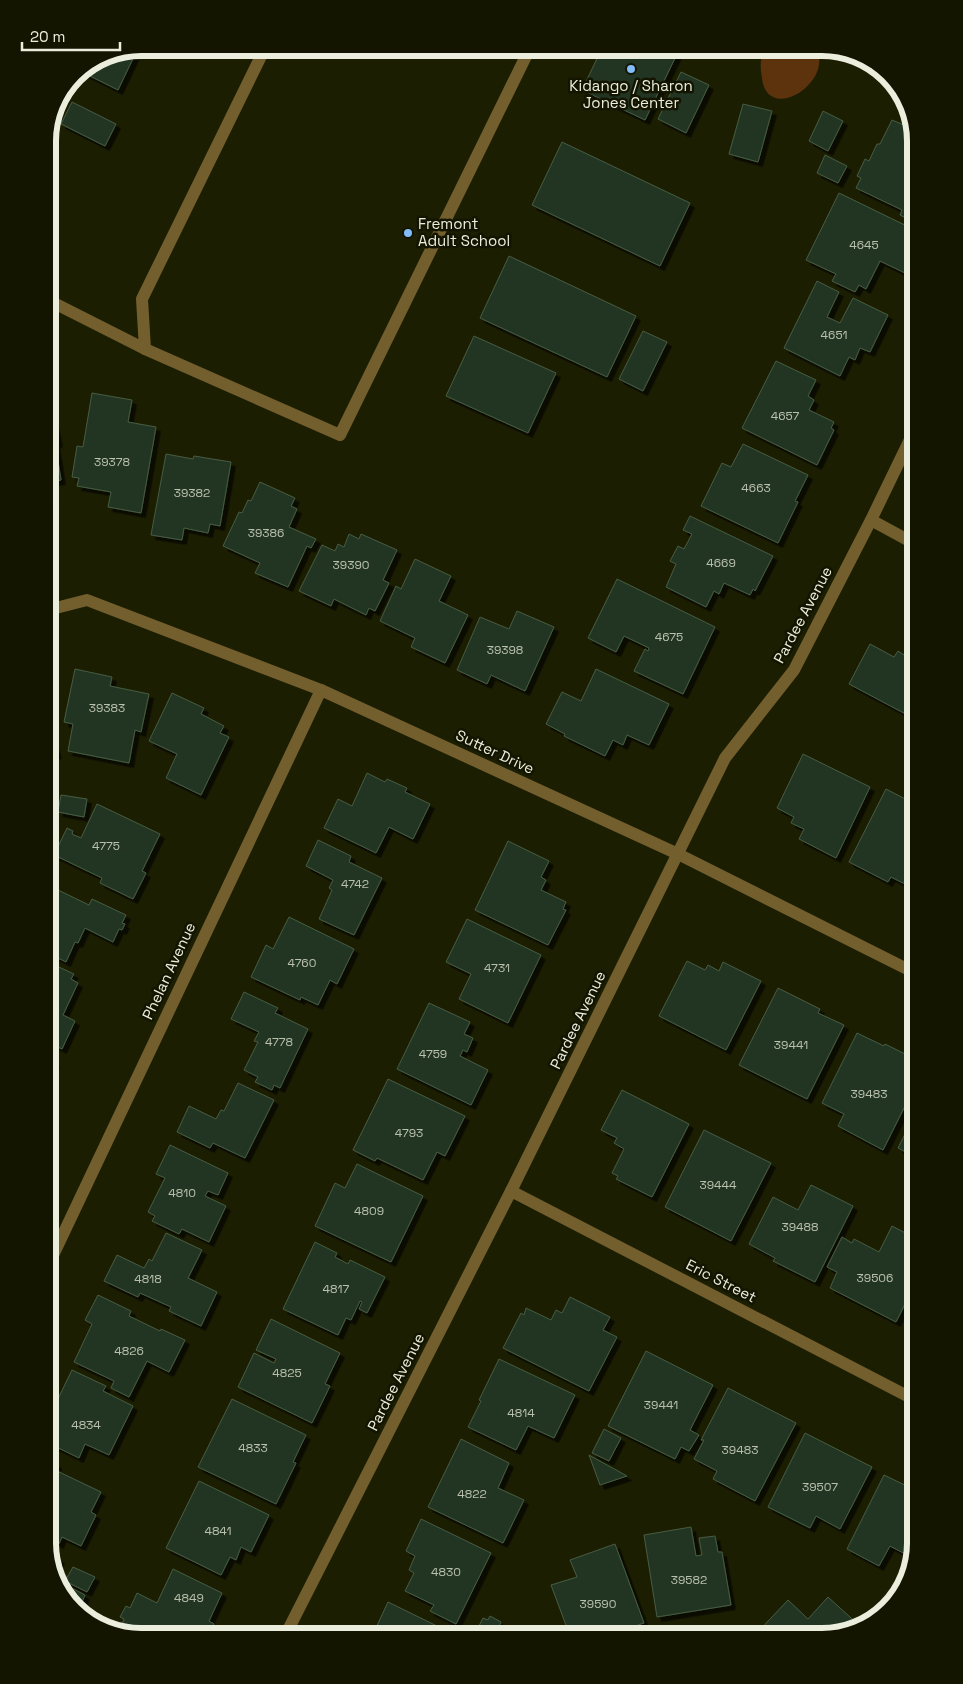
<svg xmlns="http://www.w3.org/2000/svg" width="963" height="1684" font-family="'Space Grotesk',sans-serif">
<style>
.green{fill:#5c330c}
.building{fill:#233620;stroke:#475c44;filter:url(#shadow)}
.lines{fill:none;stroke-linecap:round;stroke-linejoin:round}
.lane{stroke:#735e2e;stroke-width:12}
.street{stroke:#735e2e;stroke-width:12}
.poi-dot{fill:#82bcfa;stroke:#131500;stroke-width:2}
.labels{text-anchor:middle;stroke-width:5;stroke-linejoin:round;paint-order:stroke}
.number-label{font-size:12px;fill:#b9c0ad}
.poi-label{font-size:15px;fill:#ebeedc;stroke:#131500}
.street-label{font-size:15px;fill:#ebeedc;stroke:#131500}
.rim{fill:none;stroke:#ebeedc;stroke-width:6}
</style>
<defs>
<filter id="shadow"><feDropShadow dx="4.5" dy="4.5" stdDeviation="0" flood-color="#0009"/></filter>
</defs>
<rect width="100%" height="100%" fill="#1c1e02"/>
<!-- green -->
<path class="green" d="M764,48H816C835,82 767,125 762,78C760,67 760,59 764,48Z"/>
<!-- building -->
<g class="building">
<polygon points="138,48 118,90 80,71 106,55"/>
<polygon points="602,48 680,48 645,120 582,90"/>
<polygon points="681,72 709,85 686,133 658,119"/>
<polygon points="72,102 116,124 105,146 61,124"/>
<polygon points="743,104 772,111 758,162 729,154"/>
<polygon points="823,111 843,121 828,151 809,141"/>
<polygon points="892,120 913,129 916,141 915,223 900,215 902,210 856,188 861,178 857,176 865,159 869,161 877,144 880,144"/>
<polygon points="562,142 690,203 660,266 532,205"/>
<polygon points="825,155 847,166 838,183 817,173"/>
<polygon points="839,193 915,230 915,261 909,275 880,261 866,289 859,285 855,292 832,281 836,274 806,260"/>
<polygon points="509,256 636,316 607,377 480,318"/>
<polygon points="817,281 839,292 827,317 840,323 853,298 888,315 870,352 860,348 855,360 849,357 840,376 784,348"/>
<polygon points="643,331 667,342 643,391 619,379"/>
<polygon points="474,336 556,373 528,433 446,396"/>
<polygon points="776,361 816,380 808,396 814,400 809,410 834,422 831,428 834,430 817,465 742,428"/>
<polygon points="92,393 132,400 128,422 156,427 141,513 108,507 111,492 77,486 79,478 72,477 77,446 83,447"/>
<polygon points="54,423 58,443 55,443 61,480 48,482 48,424"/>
<polygon points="743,444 808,475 795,501 798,502 778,543 701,506 722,463 731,467"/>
<polygon points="166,454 193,459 194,456 231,462 220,526 210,524 208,533 184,528 182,540 151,535"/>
<polygon points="260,482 295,498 291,506 297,509 289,527 316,539 311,548 307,546 288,587 255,573 260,563 223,546 239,512 242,513 248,500 251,501"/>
<polygon points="690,516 773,556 755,591 753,589 750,595 724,583 719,594 714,591 706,607 666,587 676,564 670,561 678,546 684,549 692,534 683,530"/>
<polygon points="349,534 359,539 361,534 397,550 383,580 389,583 375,611 369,608 366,615 334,599 331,606 299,591 322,545 335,551 338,544 344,547"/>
<polygon points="415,559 451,576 439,601 468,615 445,663 411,647 415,638 380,621 396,586 401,589"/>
<polygon points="617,579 715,627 683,694 634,671 645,649 648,651 649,648 624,636 616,652 588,638"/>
<polygon points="517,611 554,627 525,691 491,675 487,684 457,670 480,617 509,629"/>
<polygon points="915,633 915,719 849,684 870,644 894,657 898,651 904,655"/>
<polygon points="75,669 112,677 110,686 149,694 141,732 135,730 129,763 68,751 73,724 64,722"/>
<polygon points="596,669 669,704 649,745 627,735 623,745 613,740 605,756 564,736 565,734 546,724 562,692 581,701"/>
<polygon points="172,693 204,708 201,714 224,726 220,733 229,737 201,795 166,778 177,754 149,741"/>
<polygon points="48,696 52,709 48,710"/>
<polygon points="48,719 54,737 51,737 57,754 48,757"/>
<polygon points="803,754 870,787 836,858 799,839 804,829 791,823 794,817 777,808"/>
<polygon points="367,773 385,782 387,779 407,788 405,792 430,804 413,839 389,827 376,853 324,828 338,799 352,806"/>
<polygon points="886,789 915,804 915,813 909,825 915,829 915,889 891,877 888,882 849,862"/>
<polygon points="61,795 87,799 84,817 58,812"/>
<polygon points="97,804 160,834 142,871 146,873 133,899 100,883 102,878 54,855 67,828 73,831 72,834 81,838"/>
<polygon points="318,840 351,856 349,862 382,878 354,935 319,919 332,890 329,888 333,880 306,866"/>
<polygon points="508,841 549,861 541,877 546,880 541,890 566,902 563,909 566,910 548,945 475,910"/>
<polygon points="56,889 89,905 92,899 126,915 122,923 125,924 122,930 119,929 113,942 85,928 78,943 75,942 66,962 48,953 48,892 53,895"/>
<polygon points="289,917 354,949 337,984 330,980 318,1005 301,997 300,1000 251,977 266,945 273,949"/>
<polygon points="467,919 541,955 508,1023 459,999 471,974 446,962"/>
<polygon points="687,961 705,970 708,965 719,971 723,962 761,981 726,1050 659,1016"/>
<polygon points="48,962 74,974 71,979 78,983 63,1015 75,1021 62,1049 48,1042"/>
<polygon points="778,988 820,1009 818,1013 844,1025 807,1099 739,1065"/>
<polygon points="244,992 278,1008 275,1013 308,1029 280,1088 274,1085 272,1090 255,1082 258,1077 244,1070 258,1042 254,1041 259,1032 231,1019"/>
<polygon points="429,1003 470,1022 464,1034 473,1038 467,1052 463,1050 460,1056 488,1070 471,1105 397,1069"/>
<polygon points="857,1033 884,1046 885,1044 915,1059 915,1086 883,1150 838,1126 844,1114 822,1103"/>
<polygon points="48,1059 55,1062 48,1078"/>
<polygon points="388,1079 465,1116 445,1156 437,1152 423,1180 377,1158 375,1161 353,1150"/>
<polygon points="238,1083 274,1100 245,1158 213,1143 210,1148 177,1132 189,1106 216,1119 221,1110 224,1111"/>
<polygon points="622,1090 689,1124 652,1197 616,1179 618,1176 612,1173 624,1149 614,1143 617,1138 601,1130"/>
<polygon points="915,1114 915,1157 898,1148"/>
<polygon points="704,1130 771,1163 731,1241 665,1207"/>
<polygon points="170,1145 228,1173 218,1195 208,1191 205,1196 226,1206 209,1242 182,1229 179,1234 152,1221 155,1216 148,1212 165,1178 156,1174"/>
<polygon points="357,1164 423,1196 391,1262 315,1226 335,1183 345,1188"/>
<polygon points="811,1185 853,1206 815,1282 773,1261 775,1258 749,1244 773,1197 798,1210"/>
<polygon points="892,1226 915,1238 915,1284 896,1322 830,1288 837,1272 827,1267 842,1237 852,1243 854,1239 879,1252"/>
<polygon points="166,1233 202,1250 188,1278 217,1292 201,1326 169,1311 171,1307 140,1293 138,1297 104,1281 117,1255 144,1268 149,1259 152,1261"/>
<polygon points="315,1242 337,1253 335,1257 348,1264 350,1260 385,1277 367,1313 359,1309 362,1302 360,1301 351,1320 346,1318 338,1335 283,1309"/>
<polygon points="98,1295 131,1311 129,1316 160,1331 161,1329 185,1340 169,1372 147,1361 129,1397 111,1388 114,1381 74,1362 92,1324 85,1320"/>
<polygon points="570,1297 610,1317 603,1330 617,1337 589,1391 503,1348 521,1313 524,1315 526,1308 551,1320 556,1310 562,1313"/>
<polygon points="915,1313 915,1334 907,1329"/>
<polygon points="271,1319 340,1353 325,1384 330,1386 312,1423 238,1387 254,1353 274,1363 276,1359 256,1350"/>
<polygon points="646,1351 713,1385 690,1430 699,1435 689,1451 681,1447 675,1459 608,1426"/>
<polygon points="499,1359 575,1395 554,1438 528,1426 516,1450 468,1427 481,1401 479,1400"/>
<polygon points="72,1370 106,1386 103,1391 133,1406 109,1455 85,1444 79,1458 48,1443 48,1404 54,1407"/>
<polygon points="728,1388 796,1423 755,1501 713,1479 717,1471 694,1459 704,1440 701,1440"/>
<polygon points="232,1399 306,1435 293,1462 296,1463 276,1504 198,1467"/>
<polygon points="604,1429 621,1438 609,1461 592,1453"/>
<polygon points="805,1433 872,1467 840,1529 816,1516 810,1528 768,1507"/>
<polygon points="461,1439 509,1463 498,1488 524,1500 503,1543 428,1507"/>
<polygon points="589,1455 627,1476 600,1485"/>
<polygon points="48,1460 57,1464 55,1470 101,1492 91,1512 96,1515 81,1546 62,1537 59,1544 48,1538"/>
<polygon points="884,1475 915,1490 915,1543 911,1557 890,1546 879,1566 847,1549"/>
<polygon points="199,1481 269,1515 251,1552 241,1547 236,1560 230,1557 221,1575 166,1548"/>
<polygon points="421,1519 491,1553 456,1624 430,1611 434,1605 405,1591 414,1573 409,1570 415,1556 406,1551"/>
<polygon points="691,1527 696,1556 702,1555 699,1538 715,1536 718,1552 722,1552 731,1605 657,1617 644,1535"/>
<polygon points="615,1544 644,1623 606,1636 570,1636 551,1585 577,1577 570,1560"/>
<polygon points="50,1555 60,1559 54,1571"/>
<polygon points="73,1567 95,1577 87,1592 65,1581"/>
<polygon points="173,1569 222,1593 209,1621 214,1624 210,1630 213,1631 210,1636 140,1636 121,1627 124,1619 120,1617 126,1606 130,1608 137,1593 157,1603"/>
<polygon points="64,1584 85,1595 79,1609 62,1589"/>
<polygon points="828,1597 861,1627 822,1636 754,1636 788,1600 808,1619"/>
<polygon points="388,1602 437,1626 432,1636 365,1636 368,1630 374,1632"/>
<polygon points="490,1616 501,1622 494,1636 480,1636 484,1628 479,1626 483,1618 488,1620"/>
</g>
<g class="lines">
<!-- lane -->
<g class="lane">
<polyline points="265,48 142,299 145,349 340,435 530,48"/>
<polyline points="48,300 145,349"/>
</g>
<!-- street -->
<g class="street">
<polyline points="871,520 915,544"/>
<polyline points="48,610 87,600 321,690 678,854 915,973"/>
<polyline points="511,1191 915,1400"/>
<polyline points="48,1266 321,690"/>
<polyline points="285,1636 511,1191 725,758 794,670 871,520 915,429"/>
</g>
</g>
<!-- markers -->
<g class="poi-dot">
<circle cx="631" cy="69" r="5"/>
<circle cx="408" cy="233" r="5"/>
</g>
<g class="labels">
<!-- number labels -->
<g class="number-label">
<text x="864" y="249">4645</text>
<text x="834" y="339">4651</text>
<text x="785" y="420">4657</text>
<text x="112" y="466">39378</text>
<text x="756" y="492">4663</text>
<text x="192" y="497">39382</text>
<text x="266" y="537">39386</text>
<text x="721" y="567">4669</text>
<text x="351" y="569">39390</text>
<text x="669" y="641">4675</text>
<text x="505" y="654">39398</text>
<text x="107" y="712">39383</text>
<text x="106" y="850">4775</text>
<text x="355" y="888">4742</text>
<text x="302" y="967">4760</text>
<text x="497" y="972">4731</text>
<text x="279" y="1046">4778</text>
<text x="791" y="1049">39441</text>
<text x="433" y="1058">4759</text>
<text x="869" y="1098">39483</text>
<text x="409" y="1137">4793</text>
<text x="718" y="1189">39444</text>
<text x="182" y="1197">4810</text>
<text x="369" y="1215">4809</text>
<text x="800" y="1231">39488</text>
<text x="875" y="1282">39506</text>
<text x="148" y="1283">4818</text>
<text x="336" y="1293">4817</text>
<text x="129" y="1355">4826</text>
<text x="287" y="1377">4825</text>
<text x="661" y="1409">39441</text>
<text x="521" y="1417">4814</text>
<text x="86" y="1429">4834</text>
<text x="253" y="1452">4833</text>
<text x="740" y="1454">39483</text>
<text x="820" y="1491">39507</text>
<text x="472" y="1498">4822</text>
<text x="218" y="1535">4841</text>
<text x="446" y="1576">4830</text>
<text x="689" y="1584">39582</text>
<text x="189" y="1602">4849</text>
<text x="598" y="1608">39590</text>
</g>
<!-- poi labels -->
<g class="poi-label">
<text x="631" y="91">Kidango / Sharon<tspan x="631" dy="17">Jones Center</tspan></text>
<text x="418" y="229" text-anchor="start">Fremont<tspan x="418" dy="17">Adult School</tspan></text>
</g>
<!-- street labels -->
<g class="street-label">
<text transform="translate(803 615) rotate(-62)" y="5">Pardee Avenue</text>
<text transform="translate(495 752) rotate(25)" y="5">Sutter Drive</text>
<text transform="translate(169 971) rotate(-65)" y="5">Phelan Avenue</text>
<text transform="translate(578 1020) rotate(-64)" y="5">Pardee Avenue</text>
<text transform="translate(721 1281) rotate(27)" y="5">Eric Street</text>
<text transform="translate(396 1382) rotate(-63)" y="5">Pardee Avenue</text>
</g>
</g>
<!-- crop -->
<path d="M0 0H963V1684H0ZM141 56H822A85 85 0 0 1 907 141V1543A85 85 0 0 1 822 1628H141A85 85 0 0 1 56 1543V141A85 85 0 0 1 141 56Z" fill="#131500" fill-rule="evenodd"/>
<path class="rim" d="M141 56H822A85 85 0 0 1 907 141V1543A85 85 0 0 1 822 1628H141A85 85 0 0 1 56 1543V141A85 85 0 0 1 141 56Z"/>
<!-- scale -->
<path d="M22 42v8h98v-8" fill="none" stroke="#ebeedc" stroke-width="2.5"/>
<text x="30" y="42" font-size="15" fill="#ebeedc" stroke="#131500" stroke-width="4" paint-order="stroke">20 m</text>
</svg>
